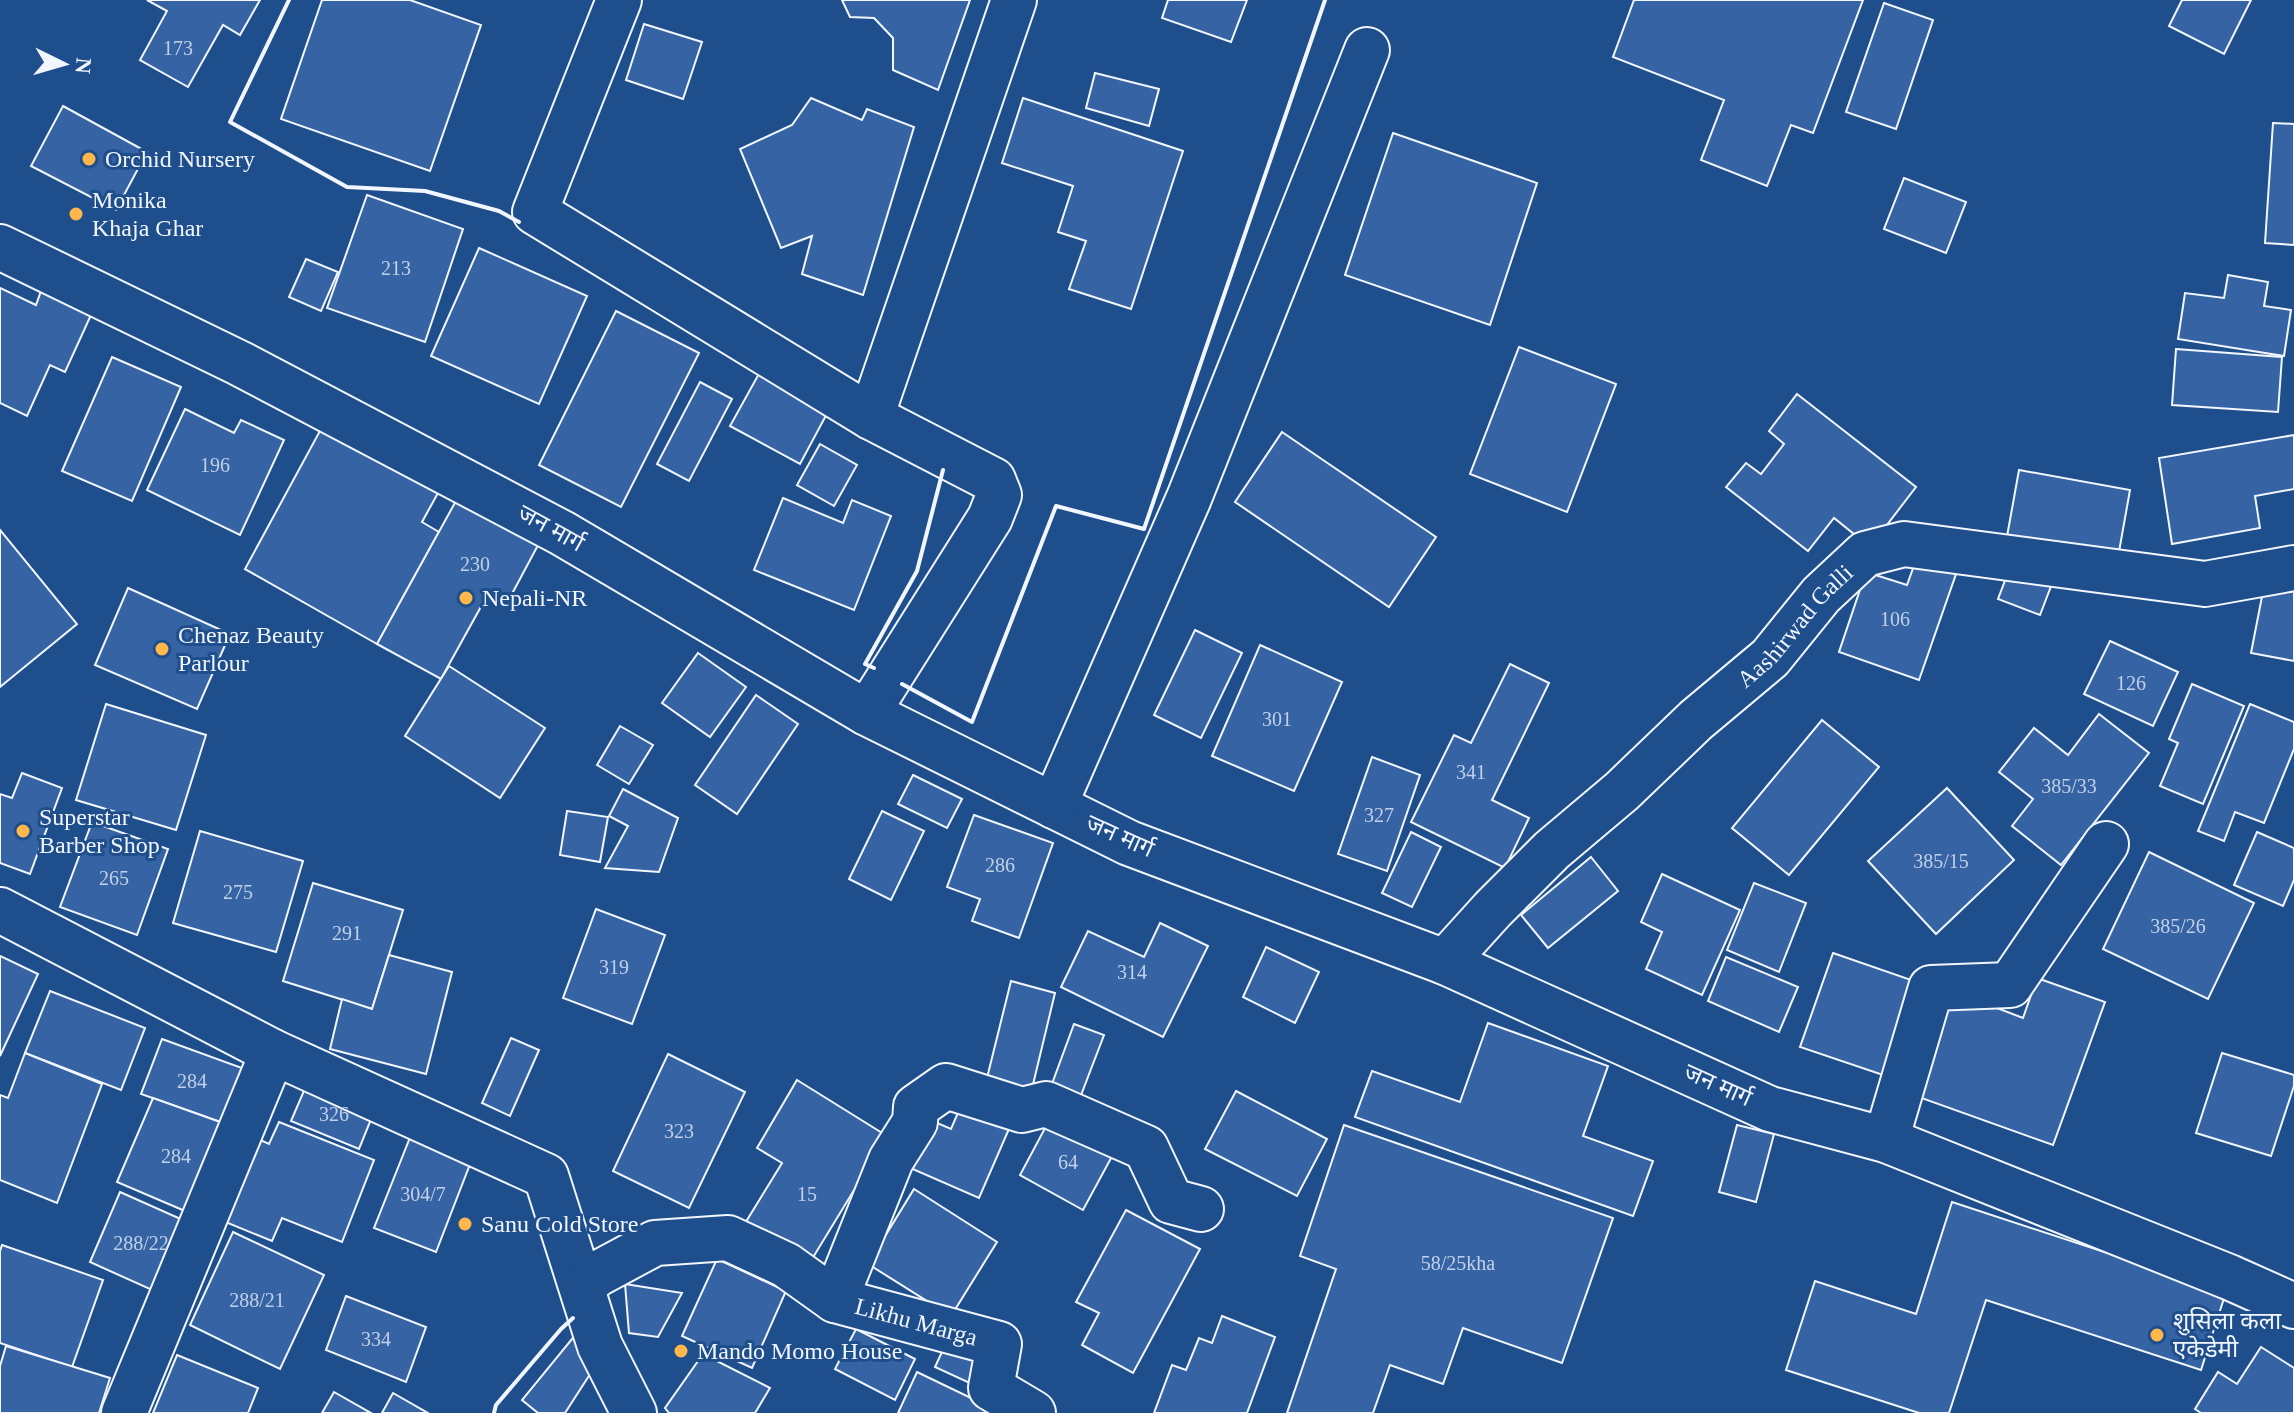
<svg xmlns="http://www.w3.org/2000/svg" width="2294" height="1413" font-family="'Times New Roman','Noto Sans Devanagari',serif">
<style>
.building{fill:#3563a3;stroke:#f2f6ff;stroke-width:2}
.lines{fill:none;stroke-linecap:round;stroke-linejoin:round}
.minor-casing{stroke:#f2f6ff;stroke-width:48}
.minor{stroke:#1f4e8c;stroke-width:44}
.wall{stroke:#f2f6ff;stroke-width:4}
.poi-dot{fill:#ffb74d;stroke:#1f4e8c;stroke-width:3}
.labels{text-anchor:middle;stroke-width:6;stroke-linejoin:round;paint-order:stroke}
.number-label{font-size:20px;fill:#c3d1e8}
.poi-label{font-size:24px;fill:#f2f6ff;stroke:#1f4e8c;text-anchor:start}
.street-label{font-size:24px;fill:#f2f6ff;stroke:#1f4e8c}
</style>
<rect width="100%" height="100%" fill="#1f4e8c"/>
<!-- building -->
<g class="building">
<polygon points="147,0 260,0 240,35 223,25 188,87 140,60 167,11"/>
<polygon points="322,0 410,0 481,25 430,171 281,119"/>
<polygon points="842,0 970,0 938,90 893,70 893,38 874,18 850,17"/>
<polygon points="1168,0 1247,0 1231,42 1162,18"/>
<polygon points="1634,0 1863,0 1813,133 1791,125 1767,186 1701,160 1724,100 1613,57"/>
<polygon points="2182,0 2251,0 2224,54 2169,26"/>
<polygon points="1884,3 1933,20 1896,129 1846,112"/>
<polygon points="644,24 702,42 683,99 626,80"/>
<polygon points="1095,73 1159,89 1149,126 1086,108"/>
<polygon points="811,98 862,120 867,109 914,127 863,295 802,274 812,236 781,248 740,149 792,125"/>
<polygon points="1023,98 1183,151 1131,309 1069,289 1086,241 1058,232 1073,186 1002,163"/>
<polygon points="63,106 147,152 116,210 31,166"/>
<polygon points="2273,123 2294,124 2294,245 2265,243"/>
<polygon points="1393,133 1537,183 1490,325 1345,275"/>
<polygon points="1904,178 1966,202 1946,253 1884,229"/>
<polygon points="367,195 463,229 425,342 327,308"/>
<polygon points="479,248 587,296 539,404 431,356"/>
<polygon points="306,259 338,272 321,311 289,297"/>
<polygon points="2228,275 2268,282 2264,306 2291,310 2284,356 2178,339 2185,293 2224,298"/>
<polygon points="0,288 36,305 41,291 91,315 65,372 50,365 27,416 0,403"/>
<polygon points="616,311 699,353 621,507 539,465"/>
<polygon points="1519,347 1616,384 1567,512 1470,474"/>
<polygon points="2176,349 2282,357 2278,412 2172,405"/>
<polygon points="112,357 181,387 132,501 62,471"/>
<polygon points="761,370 830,408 800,464 730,426"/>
<polygon points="700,382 732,399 689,481 657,464"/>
<polygon points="1797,394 1916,487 1870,547 1834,518 1808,551 1726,487 1746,463 1761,474 1784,444 1769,431"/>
<polygon points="185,409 234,433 241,420 284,440 240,535 147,490"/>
<polygon points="321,429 438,493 422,522 439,532 377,644 245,569"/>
<polygon points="1282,432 1436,537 1389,607 1235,502"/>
<polygon points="2294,435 2294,489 2255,496 2260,528 2172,544 2159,458"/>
<polygon points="820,444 857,465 834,506 797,485"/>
<polygon points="2019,470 2130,490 2117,563 2006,542"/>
<polygon points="462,490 544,534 506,605 488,594 441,679 377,644"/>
<polygon points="783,498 843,523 852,500 891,516 854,610 754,570"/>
<polygon points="0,530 77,624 0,687"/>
<polygon points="1916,560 1956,574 1919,680 1839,652 1866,572 1907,585"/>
<polygon points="2011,565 2053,581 2040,615 1998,599"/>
<polygon points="2265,581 2294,587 2294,661 2251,653"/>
<polygon points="128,588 230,634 197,709 95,665"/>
<polygon points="1195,630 1242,653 1201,738 1154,715"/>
<polygon points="2110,641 2178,672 2153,726 2084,694"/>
<polygon points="1260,645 1342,682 1294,791 1212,756"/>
<polygon points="698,653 746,687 710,737 662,703"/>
<polygon points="1510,664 1549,683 1492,800 1529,818 1505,868 1411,822 1454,735 1471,743"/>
<polygon points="449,666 545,728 500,798 405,736"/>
<polygon points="2192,684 2244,706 2203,804 2160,786 2178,743 2169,739"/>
<polygon points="756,695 798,724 737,814 695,785"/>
<polygon points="106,704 206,735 176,830 76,800"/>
<polygon points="2250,704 2294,722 2294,749 2264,823 2235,812 2224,841 2198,831"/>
<polygon points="2099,714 2149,753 2061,865 2012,826 2033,799 1999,772 2034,728 2068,755"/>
<polygon points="1822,720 1879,767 1789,875 1732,828"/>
<polygon points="620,726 653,745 629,784 597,765"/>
<polygon points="1372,757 1420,775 1387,871 1338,854"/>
<polygon points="22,773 62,788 30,874 0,863 0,794 12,798"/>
<polygon points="913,775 962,799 947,828 898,804"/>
<polygon points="1947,788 2014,860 1936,934 1868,861"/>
<polygon points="623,789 678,818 659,872 605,868 628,826 609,816"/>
<polygon points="567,811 608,817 600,862 560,855"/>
<polygon points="882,811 924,831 891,900 849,879"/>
<polygon points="974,815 1053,843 1019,938 972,921 980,899 947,887"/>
<polygon points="92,822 168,849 137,935 60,907"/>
<polygon points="200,831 303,861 276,952 173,923"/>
<polygon points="1411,832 1441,847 1412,907 1382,893"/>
<polygon points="2257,832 2294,848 2294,880 2283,906 2234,885"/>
<polygon points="2149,852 2254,903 2208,999 2103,949"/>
<polygon points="1591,857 1618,891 1548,948 1521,915"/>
<polygon points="1662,874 1740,910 1702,995 1646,969 1662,932 1641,922"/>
<polygon points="313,883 403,910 372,1009 283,981"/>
<polygon points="1754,883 1806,903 1779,972 1727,950"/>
<polygon points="596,909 665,935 632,1024 563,998"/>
<polygon points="1160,923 1208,946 1163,1037 1061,987 1088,931 1144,957"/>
<polygon points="1266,947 1319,972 1295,1023 1243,997"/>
<polygon points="1833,953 1917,982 1886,1076 1800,1047"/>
<polygon points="389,955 452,972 426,1074 330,1049 342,999 372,1009"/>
<polygon points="0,956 38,974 0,1056"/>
<polygon points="1726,957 1798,987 1779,1032 1708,1001"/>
<polygon points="2037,978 2105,1002 2053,1145 1913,1095 1950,990 2023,1018"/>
<polygon points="1011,981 1055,993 1030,1097 985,1086"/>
<polygon points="50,991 145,1028 121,1090 25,1053"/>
<polygon points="1488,1023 1608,1066 1583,1136 1653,1161 1633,1216 1355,1117 1372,1071 1460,1102"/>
<polygon points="1074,1024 1104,1035 1078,1103 1049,1092"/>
<polygon points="511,1038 539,1050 510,1116 482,1103"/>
<polygon points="162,1039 242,1068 223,1123 141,1094"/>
<polygon points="25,1053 102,1084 57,1203 0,1180 0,1095 8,1098"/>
<polygon points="2222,1053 2294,1075 2294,1086 2271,1156 2196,1133"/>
<polygon points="668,1054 745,1092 689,1208 613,1171"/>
<polygon points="309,1079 376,1107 359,1149 291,1121"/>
<polygon points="797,1080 887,1136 809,1264 744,1225 782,1163 757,1148"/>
<polygon points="1236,1091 1327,1139 1297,1196 1205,1149"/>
<polygon points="153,1098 223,1123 199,1217 117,1182"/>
<polygon points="963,1101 1012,1122 979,1198 908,1167 928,1119 951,1129"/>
<polygon points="1052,1115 1116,1149 1083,1210 1020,1175"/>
<polygon points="279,1122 374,1160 342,1242 282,1218 272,1241 223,1221 256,1138 269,1144"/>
<polygon points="1344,1125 1613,1218 1562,1363 1463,1328 1443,1384 1390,1365 1373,1413 1287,1413 1336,1269 1300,1256"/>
<polygon points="1737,1125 1774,1134 1756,1202 1719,1192"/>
<polygon points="411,1135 472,1159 436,1252 374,1228"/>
<polygon points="914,1189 997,1242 951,1316 868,1264"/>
<polygon points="120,1192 192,1224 161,1294 90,1262"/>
<polygon points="1952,1202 2226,1292 2201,1370 1986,1300 1949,1413 1919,1413 1786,1370 1815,1281 1916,1314"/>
<polygon points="1126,1210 1200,1249 1133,1373 1082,1345 1099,1313 1076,1302"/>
<polygon points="233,1232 324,1275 280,1369 190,1325"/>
<polygon points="2,1245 103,1280 72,1367 0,1343 0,1251"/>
<polygon points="717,1259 786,1291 752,1368 682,1336"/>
<polygon points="625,1284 682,1293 658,1337 629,1333"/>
<polygon points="346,1296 426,1327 406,1382 326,1350"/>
<polygon points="1222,1316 1275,1337 1247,1413 1154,1413 1172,1365 1186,1370 1199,1338 1212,1343"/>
<polygon points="856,1329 915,1359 895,1400 835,1369"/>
<polygon points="576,1334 594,1368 565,1413 538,1413 522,1400"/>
<polygon points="946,1343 984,1361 974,1385 935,1367"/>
<polygon points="6,1346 110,1378 99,1413 0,1413 0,1366"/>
<polygon points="2261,1347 2294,1368 2294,1413 2201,1413 2195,1409 2218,1372 2237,1384"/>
<polygon points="703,1354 770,1388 755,1413 669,1413 665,1408"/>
<polygon points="177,1355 258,1388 248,1413 153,1413"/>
<polygon points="917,1372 998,1411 997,1413 898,1413"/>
<polygon points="334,1392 371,1413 322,1413"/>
<polygon points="393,1393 428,1413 382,1413"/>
</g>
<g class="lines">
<!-- minor casing -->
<g class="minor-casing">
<g id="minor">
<polyline points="619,0 535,212 871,417 993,480 999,495 990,518 867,713"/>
<polyline points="0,247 239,363 562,533 867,713 1129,843 1445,962 1770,1109 1886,1140 2229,1277 2294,1306"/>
<polyline points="871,417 1014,0"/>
<polyline points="1054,806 1189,498 1367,50"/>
<polyline points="0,910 273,1052 546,1176 600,1346 634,1413"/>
<path id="s1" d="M1445,962L1493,909L1552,850L1622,791L1696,720L1770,658L1821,595L1865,554L1904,544L2205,584L2294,568"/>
<polyline points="1886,1140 1931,988 2010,985 2106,844"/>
<polyline points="582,1285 599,1273 655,1243 728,1238 786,1265 835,1300 891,1160 915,1122 916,1107 946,1086 1022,1110 1046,1104 1146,1148 1171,1201 1201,1209"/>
<path id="s2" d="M835,1300L999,1344L991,1388L1033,1413"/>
<polyline points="124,1413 273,1052"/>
</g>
</g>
<!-- minor -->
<use href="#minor" class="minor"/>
<!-- wall -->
<g class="wall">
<polyline points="289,0 230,122 347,187 425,191 499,211 519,222"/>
<polyline points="874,668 865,664 917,571 943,470"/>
<polyline points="902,684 972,722 1056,506 1144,529 1325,0"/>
<polyline points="494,1413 496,1405 561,1329 573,1318"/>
</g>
</g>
<!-- markers -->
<g class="poi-dot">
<circle cx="89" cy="159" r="8"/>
<circle cx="76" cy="214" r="8"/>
<circle cx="466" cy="598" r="8"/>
<circle cx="162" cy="649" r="8"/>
<circle cx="23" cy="831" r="8"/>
<circle cx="465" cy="1224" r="8"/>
<circle cx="2157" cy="1335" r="8"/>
<circle cx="681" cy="1351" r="8"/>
</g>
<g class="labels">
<!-- number labels -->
<g class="number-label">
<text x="178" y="55">173</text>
<text x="396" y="275">213</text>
<text x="215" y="472">196</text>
<text x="475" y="571">230</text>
<text x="1895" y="626">106</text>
<text x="2131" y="690">126</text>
<text x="1277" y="726">301</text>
<text x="1471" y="779">341</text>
<text x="2069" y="793">385/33</text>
<text x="1379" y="822">327</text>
<text x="1941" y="868">385/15</text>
<text x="1000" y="872">286</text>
<text x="114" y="885">265</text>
<text x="238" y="899">275</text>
<text x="2178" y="933">385/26</text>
<text x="347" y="940">291</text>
<text x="614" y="974">319</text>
<text x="1132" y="979">314</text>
<text x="192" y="1088">284</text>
<text x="334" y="1121">326</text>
<text x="679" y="1138">323</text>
<text x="176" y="1163">284</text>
<text x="1068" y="1169">64</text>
<text x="423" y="1201">304/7</text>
<text x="807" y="1201">15</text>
<text x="141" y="1250">288/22</text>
<text x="1458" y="1270">58/25kha</text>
<text x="257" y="1307">288/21</text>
<text x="376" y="1346">334</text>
</g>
<!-- poi labels -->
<g class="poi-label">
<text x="105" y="167">Orchid Nursery</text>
<text x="92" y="208">Monika<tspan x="92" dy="28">Khaja Ghar</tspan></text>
<text x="482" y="606">Nepali-NR</text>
<text x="178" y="643">Chenaz Beauty<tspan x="178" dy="28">Parlour</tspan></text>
<text x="39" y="825">Superstar<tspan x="39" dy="28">Barber Shop</tspan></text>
<text x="481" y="1232">Sanu Cold Store</text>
<text x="2173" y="1329">शुसिला कला<tspan x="2173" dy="28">एकेडेमी</tspan></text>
<text x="697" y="1359">Mando Momo House</text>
</g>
<!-- street labels -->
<g class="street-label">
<text transform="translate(551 528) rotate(29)" y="8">जन मार्ग</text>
<text dy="8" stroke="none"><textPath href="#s1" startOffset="486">Aashirwad Galli</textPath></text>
<text transform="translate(1120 836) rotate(24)" y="8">जन मार्ग</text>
<text transform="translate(1718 1085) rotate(24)" y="8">जन मार्ग</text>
<text dy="8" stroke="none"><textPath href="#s2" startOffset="84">Likhu Marga</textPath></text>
</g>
</g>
<!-- north arrow -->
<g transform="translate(64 64) rotate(95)" stroke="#1f4e8c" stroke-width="6" paint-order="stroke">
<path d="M0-6L14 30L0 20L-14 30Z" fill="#f2f6ff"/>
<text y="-12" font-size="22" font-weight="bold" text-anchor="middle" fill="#f2f6ff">N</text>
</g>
</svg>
